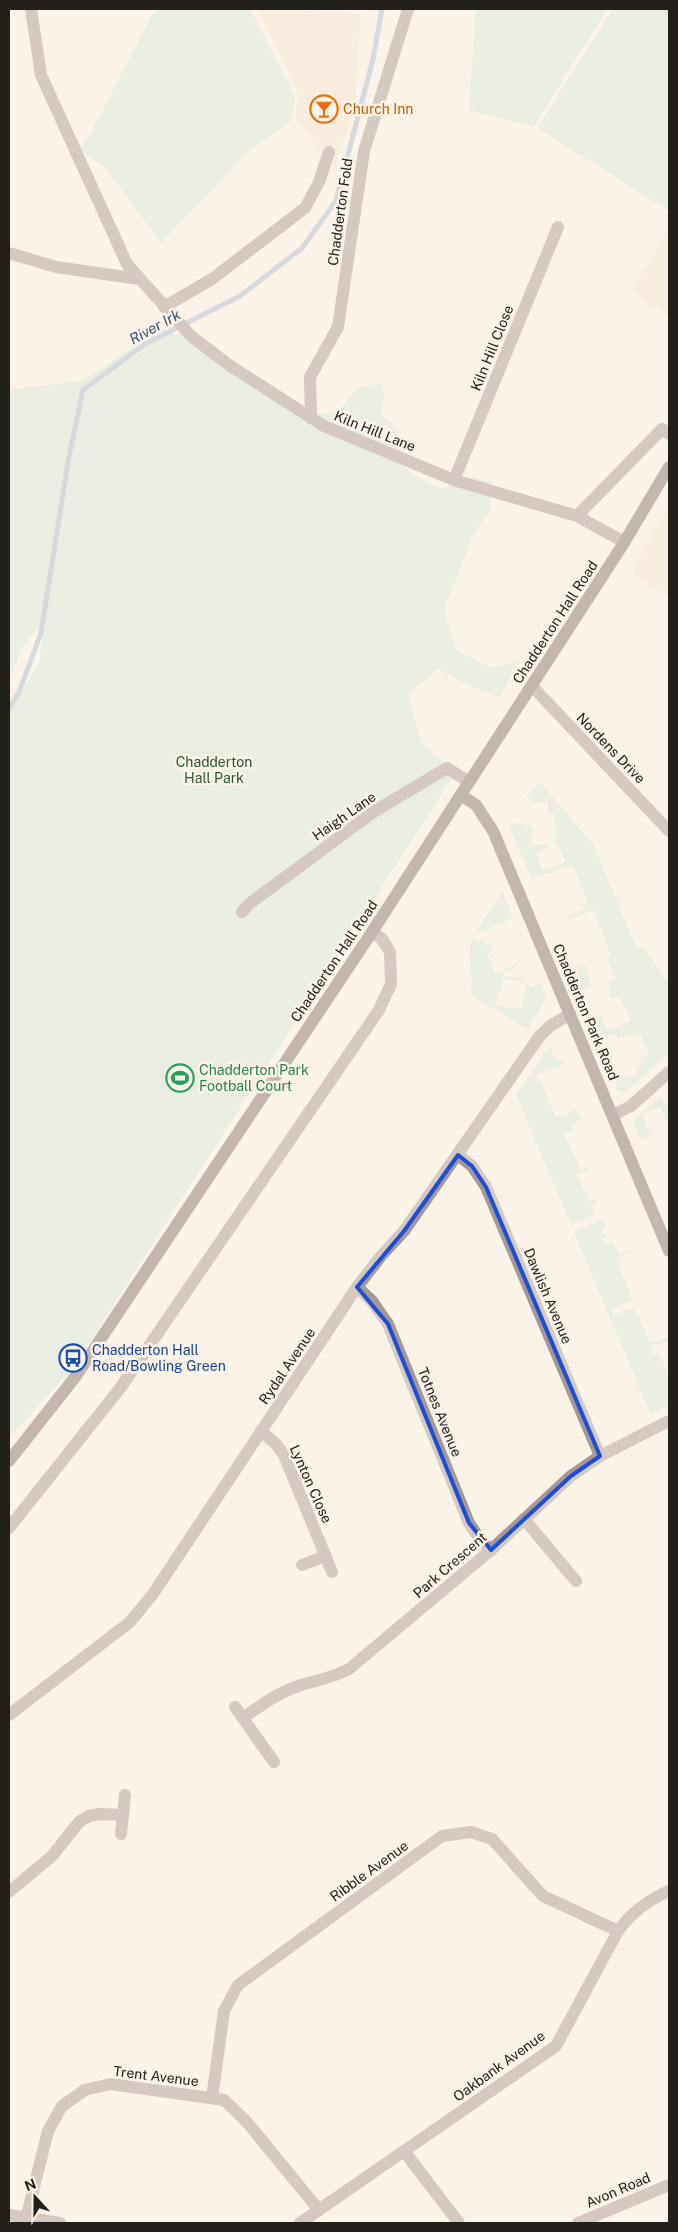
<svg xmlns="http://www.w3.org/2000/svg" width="678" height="2232" font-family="'Public Sans',sans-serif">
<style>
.built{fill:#f3e5d5}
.green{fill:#d6e8db}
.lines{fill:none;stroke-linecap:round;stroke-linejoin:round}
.stream{stroke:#a8bad5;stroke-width:5}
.street{stroke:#a79795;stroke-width:12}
.secondary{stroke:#826b68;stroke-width:12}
.marked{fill:none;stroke:#1d4ed8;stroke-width:4;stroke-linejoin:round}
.labels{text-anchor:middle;stroke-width:5;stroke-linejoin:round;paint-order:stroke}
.food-label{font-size:14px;fill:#c56008;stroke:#fbf2e8;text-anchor:start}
.street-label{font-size:14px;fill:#23201c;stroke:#fbf2e8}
.park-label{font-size:14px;fill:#275739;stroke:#fbf2e8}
.leisure-label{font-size:14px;fill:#27864d;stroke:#fbf2e8;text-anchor:start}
.transit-label{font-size:14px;fill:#164399;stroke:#fbf2e8;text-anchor:start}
.water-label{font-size:15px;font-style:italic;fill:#3a557c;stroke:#fbf2e8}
</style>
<rect width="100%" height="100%" fill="#fbf2e8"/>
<!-- built -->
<g class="built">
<polygon points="257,9 361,13 355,104 335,167 295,119 299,96"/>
<polygon points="669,231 669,317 630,291"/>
<polygon points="669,508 669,597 633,574 638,559"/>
</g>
<!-- green -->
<g class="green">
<polygon points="159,9 250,9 295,96 292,120 246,154 161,243 106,169 79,149 90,134 152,15"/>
<polygon points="476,9 607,9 534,127 469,110"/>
<polygon points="613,9 669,9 669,211 537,128"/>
<polygon points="163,328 175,335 185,330 307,415 338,413 357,388 382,383 384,397 381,414 399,430 405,467 410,473 441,489 472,477 491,482 490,510 474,533 444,609 456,650 490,667 518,662 500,698 470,686 438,669 408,694 421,742 455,773 73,1368 9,1438 9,712 39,663 45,621 24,644 9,680 9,390 81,381"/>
<polygon points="540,782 593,844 636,947 643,947 669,983 669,1052 641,1079 623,1092 618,1091 615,1082 638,1073 636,1067 642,1065 640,1058 649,1055 639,1032 618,1038 616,1033 597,1041 588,1019 600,1014 607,1030 631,1021 620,997 612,1000 607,989 610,988 608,982 615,979 607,958 611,956 594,910 566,920 565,918 585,910 584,906 581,905 588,902 573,865 532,879 509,826 514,823 532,826 532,845 547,845 547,848 536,853 543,871 565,862 558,844 556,845 555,814 548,814 547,802 532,802 526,796"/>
<polygon points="502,891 513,918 475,934"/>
<path d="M474,936L477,941L489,936L483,940L486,946L490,944L493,951L487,954L495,973L517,964L518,966L503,973L504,976L523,978V981L503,978L501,992H498L496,1006L522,1009L526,984L531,987L541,983L546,999L528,1029L470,995C476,977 463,952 474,936Z"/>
<polygon points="586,965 592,987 576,993 568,972"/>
<polygon points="548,1048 552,1048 553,1056 565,1064 539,1074 536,1078 538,1082 541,1081 556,1118 577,1109 581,1118 584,1118 572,1124 574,1130 564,1135 581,1170 587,1168 588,1170 577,1175 585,1193 590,1191 591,1193 586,1195 588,1202 594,1199 596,1204 591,1207 594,1215 571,1225 516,1094"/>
<polygon points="660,1097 669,1107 669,1126 660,1106 642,1114 650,1136 640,1140 633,1121"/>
<polygon points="603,1219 606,1226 601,1229 603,1235 609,1233 610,1235 603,1238 606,1244 613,1242 619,1255 635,1249 636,1250 616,1259 633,1300 612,1309 614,1315 633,1308 636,1315 638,1315 650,1344 669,1336 669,1340 651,1347 654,1355 659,1353 669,1378 669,1405 651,1415 574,1232"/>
</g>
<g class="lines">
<!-- stream -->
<polyline class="stream" points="9,709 19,692 41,633 69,456 83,390 145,344 240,296 302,248 336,201 373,59 382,9"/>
<!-- street -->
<g class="street">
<polyline points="31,9 41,75 127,264 191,336 229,365 324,426 454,480 577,516 624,542"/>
<polyline points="9,253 56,267 139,279"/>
<polyline points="164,307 212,279 305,208 319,182 329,152"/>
<polyline points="311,418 310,377 338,327 364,151 408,9"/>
<polyline points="454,480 558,227"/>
<polyline points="577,516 662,429 669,434"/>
<polyline points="532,686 669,831"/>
<polyline points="242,912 249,904 375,811 447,768 469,782"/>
<polyline points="613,1115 631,1106 669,1072"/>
<polyline points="458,1155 472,1166 486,1187 600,1456"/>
<polyline points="357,1287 372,1301 388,1324 469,1523 481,1541 491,1550"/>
<polyline points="261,1431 276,1444 284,1455 332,1572"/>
<polyline points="524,1519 576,1581"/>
<polyline points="9,1528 121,1387 379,1010 391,984 390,952 382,939 372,932"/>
<polyline points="302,1565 326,1556"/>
<polyline points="235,1707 274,1762"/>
<polyline points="9,1715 130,1622 153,1594 357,1287 381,1256 404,1231 539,1037 550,1026 570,1014"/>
<path d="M243,1718C261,1705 279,1692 301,1685C318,1680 332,1678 349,1669L491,1550L571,1476L600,1456L669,1421"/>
<polyline points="121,1834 125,1795"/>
<polyline points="9,1892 52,1856 79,1822 89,1816 100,1814 123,1815"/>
<polyline points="212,2098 224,2011 238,1985 442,1836 471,1832 492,1839 543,1896 618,1931"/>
<polyline points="404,2151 459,2223"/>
<polyline points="9,2215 60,2223"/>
<polyline points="25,2223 48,2131 62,2106 85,2090 110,2084 224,2100 246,2121 319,2210"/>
<path d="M300,2223L556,2046L618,1931C631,1913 648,1900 669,1891"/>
<polyline points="578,2223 669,2185"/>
</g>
<!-- secondary -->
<g class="secondary">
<polyline points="461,795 476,805 493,831 669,1251"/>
<polyline points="9,1461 76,1376 372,932 622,546 669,467"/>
</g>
</g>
<!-- marked area -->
<path d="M0 0H678V2232H0ZM458,1155L472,1166L486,1187L600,1456L571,1476L491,1550L469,1523L388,1324L357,1287L404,1231Z" fill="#fbf2e8" fill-opacity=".55" fill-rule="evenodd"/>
<path class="marked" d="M458,1155L472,1166L486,1187L600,1456L571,1476L491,1550L469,1523L388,1324L357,1287L404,1231Z"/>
<!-- icons -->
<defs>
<g id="bar-ring" transform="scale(1.4375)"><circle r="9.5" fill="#fbf2e8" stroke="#e8710a" stroke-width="1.5"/><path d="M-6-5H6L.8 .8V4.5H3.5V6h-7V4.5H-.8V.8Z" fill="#e8710a"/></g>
<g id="stadium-ring" transform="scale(1.4375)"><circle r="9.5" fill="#fbf2e8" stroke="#2e9e5b" stroke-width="1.5"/><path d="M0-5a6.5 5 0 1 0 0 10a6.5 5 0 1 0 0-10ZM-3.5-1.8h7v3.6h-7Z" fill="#2e9e5b"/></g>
<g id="bus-ring" transform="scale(1.4375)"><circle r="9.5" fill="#fbf2e8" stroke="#1a4fb4" stroke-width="1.5"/><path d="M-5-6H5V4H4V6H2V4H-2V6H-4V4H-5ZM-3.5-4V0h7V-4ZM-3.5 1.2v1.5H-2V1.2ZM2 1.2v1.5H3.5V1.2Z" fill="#1a4fb4"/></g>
</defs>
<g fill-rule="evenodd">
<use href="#bar-ring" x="324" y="109"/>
<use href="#stadium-ring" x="180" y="1078"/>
<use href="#bus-ring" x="73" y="1358"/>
</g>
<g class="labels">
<!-- food labels -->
<g class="food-label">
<text x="343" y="114">Church Inn</text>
</g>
<!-- street labels -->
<g class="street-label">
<text transform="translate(340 212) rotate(-82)" y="5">Chadderton Fold</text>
<text transform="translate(492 348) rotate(-68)" y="5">Kiln Hill Close</text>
<text transform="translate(375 431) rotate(22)" y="5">Kiln Hill Lane</text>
<text transform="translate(555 622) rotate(-57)" y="5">Chadderton Hall Road</text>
<text transform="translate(611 748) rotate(46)" y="5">Nordens Drive</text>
<text transform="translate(344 816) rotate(-35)" y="5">Haigh Lane</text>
<text transform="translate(334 961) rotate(-56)" y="5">Chadderton Hall Road</text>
<text transform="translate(586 1012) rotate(67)" y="5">Chadderton Park Road</text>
<text transform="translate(548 1296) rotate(67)" y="5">Dawlish Avenue</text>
<text transform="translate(287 1366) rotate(-56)" y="5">Rydal Avenue</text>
<text transform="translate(440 1412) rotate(68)" y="5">Totnes Avenue</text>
<text transform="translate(311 1484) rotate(66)" y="5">Lynton Close</text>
<text transform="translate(450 1565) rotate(-41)" y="5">Park Crescent</text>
<text transform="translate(369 1871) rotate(-36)" y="5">Ribble Avenue</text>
<text transform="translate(499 2066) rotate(-36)" y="5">Oakbank Avenue</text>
<text transform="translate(156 2076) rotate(7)" y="5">Trent Avenue</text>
<text transform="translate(618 2190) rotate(-23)" y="5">Avon Road</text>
</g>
<!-- park labels -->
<g class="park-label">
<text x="214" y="767">Chadderton<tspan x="214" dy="16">Hall Park</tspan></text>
</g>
<!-- leisure labels -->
<g class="leisure-label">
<text x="199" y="1075">Chadderton Park<tspan x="199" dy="16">Football Court</tspan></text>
</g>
<!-- transit labels -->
<g class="transit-label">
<text x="92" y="1355">Chadderton Hall<tspan x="92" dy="16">Road/Bowling Green</tspan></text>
</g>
<!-- water labels -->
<g class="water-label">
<text transform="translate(155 327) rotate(-29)" y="5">River Irk</text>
</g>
</g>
<!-- border -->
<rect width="678" height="2232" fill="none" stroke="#23201c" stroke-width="20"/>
<!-- north arrow -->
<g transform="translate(35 2197) rotate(339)" stroke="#fbf2e8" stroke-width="4" paint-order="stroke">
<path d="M0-4L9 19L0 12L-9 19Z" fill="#23201c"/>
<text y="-8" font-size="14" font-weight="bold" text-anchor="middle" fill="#23201c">N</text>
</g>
</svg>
